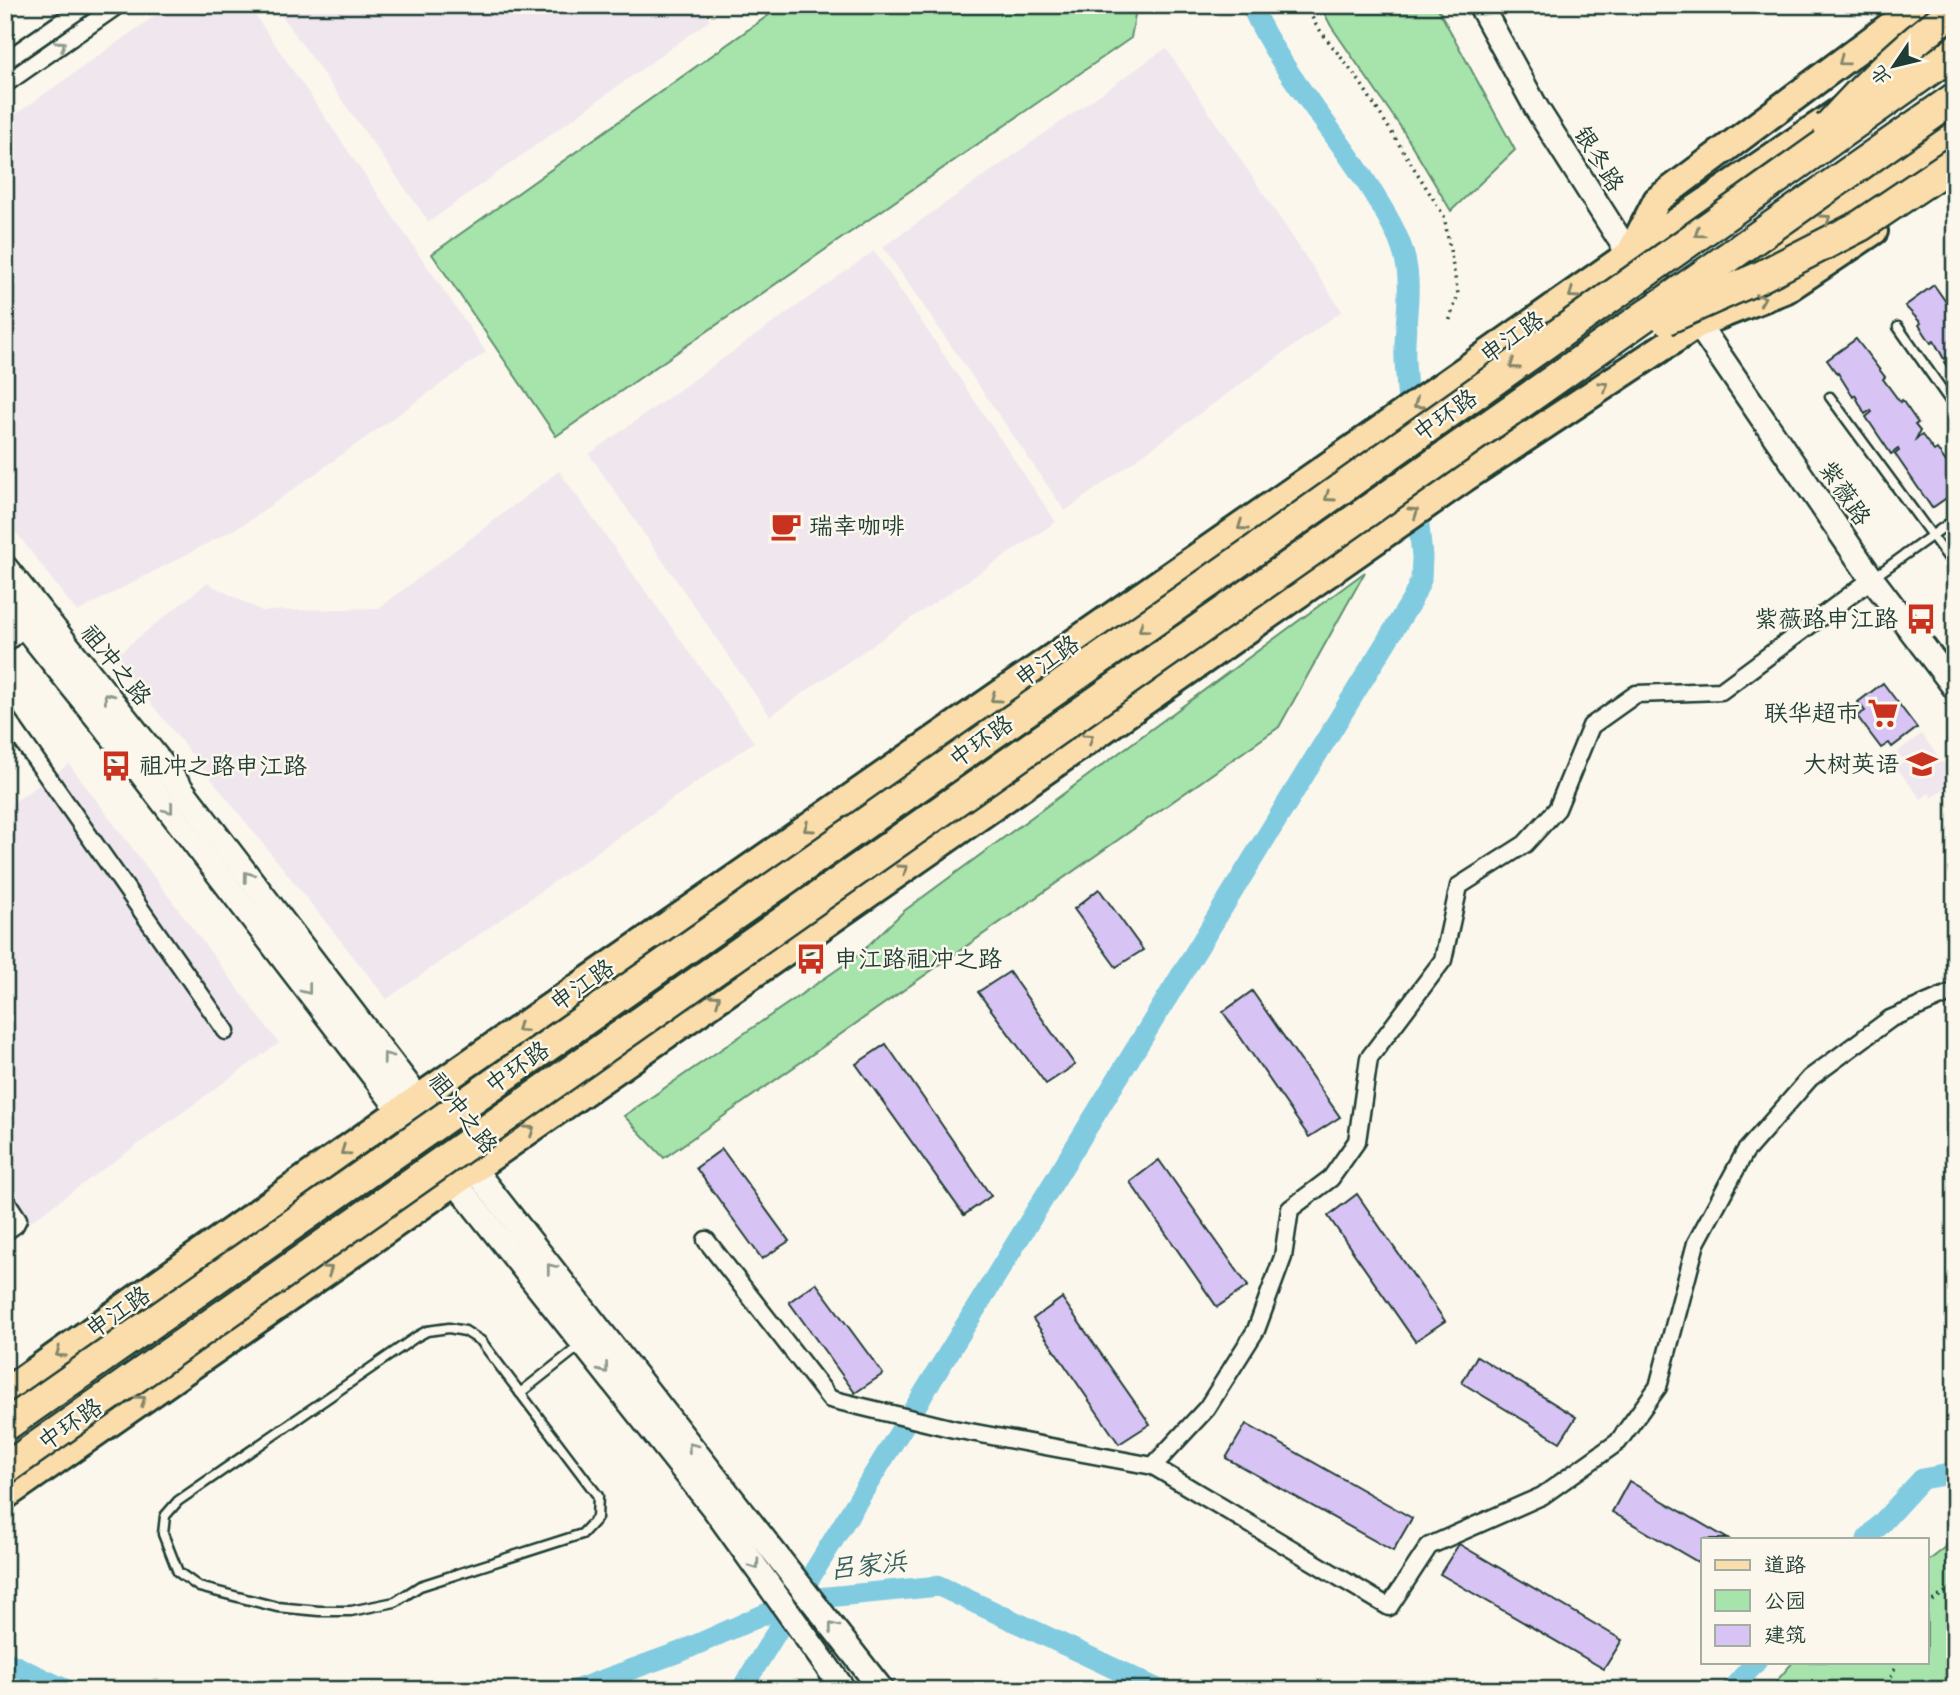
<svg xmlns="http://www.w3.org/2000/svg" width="1960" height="1695" font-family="'Gochi Hand','LXGW WenKai TC',sans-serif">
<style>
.built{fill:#f0e7ee}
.green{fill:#a6e4ac;stroke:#629070;stroke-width:2}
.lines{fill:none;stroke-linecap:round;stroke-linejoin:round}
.canal{stroke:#81cbe1;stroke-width:21}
.building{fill:#d7c3f4;stroke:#1f3d34;stroke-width:2}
.lane-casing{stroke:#1f3d34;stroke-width:13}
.street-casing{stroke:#1f3d34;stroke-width:21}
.secondary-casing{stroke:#1f3d34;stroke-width:28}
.primary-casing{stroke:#1f3d34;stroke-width:32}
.path{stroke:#1f3d34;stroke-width:3.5;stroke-dasharray:2 5;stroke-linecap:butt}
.lane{stroke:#fbf7ec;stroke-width:8}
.street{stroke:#fbf7ec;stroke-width:16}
.secondary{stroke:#fbf7ec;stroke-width:23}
.primary{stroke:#faddab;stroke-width:26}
.highway-bridge-casing{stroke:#1f3d34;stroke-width:35;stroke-linecap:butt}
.highway-bridge{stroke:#faddab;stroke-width:30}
.oneway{stroke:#8d9a90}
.oneway2{stroke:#82856a}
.labels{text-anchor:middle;stroke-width:5;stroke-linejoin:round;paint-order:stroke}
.street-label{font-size:24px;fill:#1f3d34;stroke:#fbf7ec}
.poi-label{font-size:24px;fill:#1f3d34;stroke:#fbf7ec;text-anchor:start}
.water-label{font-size:26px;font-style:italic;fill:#38605f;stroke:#fbf7ec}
</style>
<rect width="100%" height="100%" fill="#fbf7ec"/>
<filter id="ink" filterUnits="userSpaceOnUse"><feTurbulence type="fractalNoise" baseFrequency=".0143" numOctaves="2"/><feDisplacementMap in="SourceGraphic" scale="14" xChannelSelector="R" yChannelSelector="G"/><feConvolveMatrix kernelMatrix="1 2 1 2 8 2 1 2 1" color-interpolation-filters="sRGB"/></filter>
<g filter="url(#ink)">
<!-- built -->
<g class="built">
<polygon points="170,5 248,5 486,352 246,523 77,612 5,518 5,122"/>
<polygon points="274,5 700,5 710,20 429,222"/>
<polygon points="1166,48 1342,311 1065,511 883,247"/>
<polygon points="874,251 1056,522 913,617 770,716 589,454"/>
<polygon points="559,471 754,742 387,999 114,657 207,583 262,611 379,608"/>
<polygon points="1921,734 1955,778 1955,780 1932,798 1929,793 1921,799 1896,767 1904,761 1897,752"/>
<polygon points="69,764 279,1043 5,1240 5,808"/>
</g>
<!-- green -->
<g class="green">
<polygon points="783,5 1133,5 1136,9 1131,38 556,436 432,254"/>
<polygon points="1320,5 1436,5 1515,150 1451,211 1402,129 1331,26"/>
<polygon points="1365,572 1279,727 664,1158 624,1116 857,956 904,911"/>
<polygon points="1955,1540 1955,1690 1769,1690 1793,1662 1927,1662 1927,1562"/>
</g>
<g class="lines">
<!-- canal -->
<g class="canal">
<polyline points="1867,1539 1922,1479 1955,1473"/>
<polyline points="5,1661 67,1690"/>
<polyline points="575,1690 682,1651 797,1600 939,1586 1160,1690"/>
<path d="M741,1690L1412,600L1421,580L1422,557C1416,492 1409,426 1405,361C1403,325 1414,289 1404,255C1398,233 1385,212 1373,193C1335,129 1281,74 1251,5"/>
<polyline points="1731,1690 1756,1662"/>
</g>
</g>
<!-- building -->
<g class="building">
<polygon points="1934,285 1946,302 1948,301 1955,310 1955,378 1944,362 1951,358 1949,356 1944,359 1934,341 1931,343 1919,325 1921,323 1905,306"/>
<polygon points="1856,339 1885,377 1883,379 1900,402 1902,400 1918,423 1915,425 1920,431 1916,439 1922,435 1934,451 1937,449 1951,469 1948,472 1955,482 1955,492 1932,508 1895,454 1899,451 1898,449 1891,454 1866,417 1872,412 1871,410 1865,414 1855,395 1853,397 1838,373 1837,374 1827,360"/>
<polygon points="1883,683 1917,728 1892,747 1889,743 1881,748 1857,716 1865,711 1858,702"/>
<polygon points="1099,889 1143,950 1116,967 1074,909"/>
<polygon points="1009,972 1075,1065 1046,1084 978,992"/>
<polygon points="1252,991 1340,1117 1309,1137 1223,1012"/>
<polygon points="886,1044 991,1196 964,1215 856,1064"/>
<polygon points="722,1149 789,1241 762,1259 696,1168"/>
<polygon points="1159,1160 1248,1286 1217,1307 1130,1182"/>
<polygon points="1357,1194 1445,1321 1415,1341 1328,1216"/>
<polygon points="816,1283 883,1374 855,1393 789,1302"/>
<polygon points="1062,1298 1150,1424 1119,1444 1033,1319"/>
<polygon points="1477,1356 1576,1417 1560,1442 1462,1383"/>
<polygon points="1246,1424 1412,1518 1393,1551 1226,1458"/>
<polygon points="1629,1481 1728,1539 1703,1539 1703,1565 1612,1512"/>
<polygon points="1459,1544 1622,1640 1604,1669 1440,1574"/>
</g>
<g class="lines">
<!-- lane casing -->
<g class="lane-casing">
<g id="lane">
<polyline points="1898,327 1955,408"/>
<polyline points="1830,397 1955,567"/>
<polyline points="1874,577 1955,519"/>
<polygon points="449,1328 465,1331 481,1341 598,1496 597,1518 582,1534 420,1586 395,1602 351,1611 319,1611 277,1607 199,1587 178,1572 163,1534 165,1516 178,1501 416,1337 427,1331"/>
<polyline points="520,1393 581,1345"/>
</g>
</g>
<!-- street casing -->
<g class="street-casing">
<g id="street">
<polyline points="5,61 86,5"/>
<polyline points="5,84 118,5"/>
<polyline points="5,644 25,627"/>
<polyline points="5,716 226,1031"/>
<polyline points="5,1199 18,1219 15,1225 5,1232"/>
<polyline points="706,1240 830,1399 954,1429 1153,1466 1389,1607 1429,1546 1542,1496 1618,1442 1658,1387 1696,1243 1745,1152 1810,1078 1890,1019 1955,991"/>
<polyline points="1153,1466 1207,1408 1256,1330 1283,1257 1290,1209 1331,1178 1357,1141 1369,1058 1443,960 1459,886 1525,844 1557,809 1591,726 1636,694 1721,691 1872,579"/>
</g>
</g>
<!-- secondary casing -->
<g class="secondary-casing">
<g id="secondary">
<polyline points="1480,5 1537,109 1629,254 1698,324 1872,579 1955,688"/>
<polyline points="5,567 170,774 419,1099 882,1690"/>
<polyline points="5,602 130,759 454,1181 715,1510 844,1690"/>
</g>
</g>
<!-- primary casing -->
<g class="primary-casing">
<g id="primary">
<polyline points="1899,70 1955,31"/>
<polyline points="1630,253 1657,200 1918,5"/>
<polyline points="1762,268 1784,249 1955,127"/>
<polyline points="5,1392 400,1111 1378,431 1629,254 1844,108"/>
<polyline points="5,1496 1465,478 1698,324 1787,289 1874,231"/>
</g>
</g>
<!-- path -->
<g class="path">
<polyline points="1306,5 1316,25 1360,82 1444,216 1458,294 1449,322"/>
<polyline points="1927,1605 1955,1585"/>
<polyline points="1886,1690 1897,1662"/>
</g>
<!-- lane -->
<use href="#lane" class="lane"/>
<!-- street -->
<use href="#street" class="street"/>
<!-- secondary -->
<use href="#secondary" class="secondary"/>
<!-- primary -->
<use href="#primary" class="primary"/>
<!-- highway-bridge casing -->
<g class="highway-bridge-casing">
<g id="highway-bridge">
<path d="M1829,126C1867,83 1909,43 1955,10"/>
<polyline points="1666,319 1758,278 1860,226 1955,162"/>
<polyline points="5,1426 1255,550 1955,52"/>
<polyline points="5,1469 1955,98"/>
</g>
</g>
<!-- highway-bridge -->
<use href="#highway-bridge" class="highway-bridge"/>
</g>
<!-- one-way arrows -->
<defs><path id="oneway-chevron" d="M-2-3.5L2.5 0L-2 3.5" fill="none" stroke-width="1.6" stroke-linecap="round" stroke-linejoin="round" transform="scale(1.75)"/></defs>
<g class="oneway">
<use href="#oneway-chevron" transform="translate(61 45) rotate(-35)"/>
<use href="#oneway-chevron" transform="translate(108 697) rotate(-129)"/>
<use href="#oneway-chevron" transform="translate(169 809) rotate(52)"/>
<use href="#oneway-chevron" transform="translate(248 876) rotate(-127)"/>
<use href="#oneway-chevron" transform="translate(307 990) rotate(52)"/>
<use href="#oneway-chevron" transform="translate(387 1057) rotate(-127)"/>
<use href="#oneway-chevron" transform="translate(551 1268) rotate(-128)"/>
<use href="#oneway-chevron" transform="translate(604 1369) rotate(51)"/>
<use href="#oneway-chevron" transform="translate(692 1447) rotate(-128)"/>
<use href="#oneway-chevron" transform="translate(755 1565) rotate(54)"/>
<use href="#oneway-chevron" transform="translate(833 1627) rotate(-128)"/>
</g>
<g class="oneway2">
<use href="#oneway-chevron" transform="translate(1843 61) rotate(143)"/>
<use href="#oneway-chevron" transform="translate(1826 219) rotate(-35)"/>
<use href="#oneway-chevron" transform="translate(1699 233) rotate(144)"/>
<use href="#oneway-chevron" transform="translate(1573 294) rotate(145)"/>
<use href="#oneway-chevron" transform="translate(1761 299) rotate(-22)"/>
<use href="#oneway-chevron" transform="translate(1514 365) rotate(145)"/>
<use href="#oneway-chevron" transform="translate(1604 386) rotate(-33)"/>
<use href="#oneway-chevron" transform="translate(1418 404) rotate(145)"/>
<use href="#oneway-chevron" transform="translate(1329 497) rotate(145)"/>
<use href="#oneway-chevron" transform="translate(1414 512) rotate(-34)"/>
<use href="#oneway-chevron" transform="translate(1242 526) rotate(145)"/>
<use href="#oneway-chevron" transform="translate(1143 628) rotate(145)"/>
<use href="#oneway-chevron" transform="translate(995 698) rotate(145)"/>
<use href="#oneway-chevron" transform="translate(1089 738) rotate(-35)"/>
<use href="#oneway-chevron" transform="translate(808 828) rotate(145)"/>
<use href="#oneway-chevron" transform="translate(903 869) rotate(-35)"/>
<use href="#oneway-chevron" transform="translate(716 999) rotate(-35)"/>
<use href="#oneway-chevron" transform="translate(521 1028) rotate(145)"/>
<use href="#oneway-chevron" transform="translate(530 1130) rotate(-35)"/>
<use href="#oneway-chevron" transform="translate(345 1151) rotate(145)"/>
<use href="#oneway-chevron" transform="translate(328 1270) rotate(-35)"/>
<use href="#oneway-chevron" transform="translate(60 1353) rotate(145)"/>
<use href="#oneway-chevron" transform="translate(141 1400) rotate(-35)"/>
</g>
</g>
<!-- icons -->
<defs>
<g id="cafe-bare" transform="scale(2.415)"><path d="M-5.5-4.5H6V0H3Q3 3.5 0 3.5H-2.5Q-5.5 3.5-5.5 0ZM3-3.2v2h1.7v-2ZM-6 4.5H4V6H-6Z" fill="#c8321e" stroke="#fbf7ec" stroke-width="2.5" paint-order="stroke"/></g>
<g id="bus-bare" transform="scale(2.415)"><path d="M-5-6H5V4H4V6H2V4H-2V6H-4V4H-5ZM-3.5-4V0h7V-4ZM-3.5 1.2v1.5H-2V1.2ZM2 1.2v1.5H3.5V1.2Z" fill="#c8321e" stroke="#fbf7ec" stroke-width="2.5" paint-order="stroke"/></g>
<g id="supermarket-bare" transform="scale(2.415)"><path d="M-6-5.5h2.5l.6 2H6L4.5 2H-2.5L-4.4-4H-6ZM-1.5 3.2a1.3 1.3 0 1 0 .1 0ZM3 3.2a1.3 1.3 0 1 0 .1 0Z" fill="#c8321e" stroke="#fbf7ec" stroke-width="2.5" paint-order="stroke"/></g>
<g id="school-bare" transform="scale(2.415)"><path d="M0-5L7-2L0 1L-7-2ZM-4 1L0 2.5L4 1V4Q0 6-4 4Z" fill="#c8321e" stroke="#fbf7ec" stroke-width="2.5" paint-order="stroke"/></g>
</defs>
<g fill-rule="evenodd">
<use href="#cafe-bare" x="786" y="526"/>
<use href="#bus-bare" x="1921" y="619"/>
<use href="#supermarket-bare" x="1883" y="713"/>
<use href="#school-bare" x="1922" y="764"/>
<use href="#bus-bare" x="116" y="766"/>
<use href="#bus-bare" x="811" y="959"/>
</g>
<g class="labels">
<!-- street labels -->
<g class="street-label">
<text transform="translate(1599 159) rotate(58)" y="8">银冬路</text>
<text transform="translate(1512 337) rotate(-35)" y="8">申江路</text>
<text transform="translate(1445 415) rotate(-35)" y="8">中环路</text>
<text transform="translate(1845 493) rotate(56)" y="8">紫薇路</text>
<text transform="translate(1047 661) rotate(-35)" y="8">申江路</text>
<text transform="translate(116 665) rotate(51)" y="8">祖冲之路</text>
<text transform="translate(981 741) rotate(-35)" y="8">中环路</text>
<text transform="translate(582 985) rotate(-35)" y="8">申江路</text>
<text transform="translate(517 1067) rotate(-35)" y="8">中环路</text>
<text transform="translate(463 1113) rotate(52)" y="8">祖冲之路</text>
<text transform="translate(118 1312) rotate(-35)" y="8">申江路</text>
<text transform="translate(70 1424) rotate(-35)" y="8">中环路</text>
</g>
<!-- poi labels -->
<g class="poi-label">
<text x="809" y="534">瑞幸咖啡</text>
<text x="1898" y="627" text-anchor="end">紫薇路申江路</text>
<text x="1860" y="721" text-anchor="end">联华超市</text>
<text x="1899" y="772" text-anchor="end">大树英语</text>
<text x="139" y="774">祖冲之路申江路</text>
<text x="834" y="967">申江路祖冲之路</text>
</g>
<!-- water labels -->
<g class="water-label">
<text transform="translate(868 1565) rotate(-6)" y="9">吕家浜</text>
</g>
</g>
<!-- margin -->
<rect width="1960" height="1695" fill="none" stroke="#fbf7ec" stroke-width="28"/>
<rect x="14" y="14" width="1932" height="1667" fill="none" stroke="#1f3d34" stroke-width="2.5" filter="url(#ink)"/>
<!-- legend -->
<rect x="1701" y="1538" width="228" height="126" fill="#fbf7ec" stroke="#a3ada2" stroke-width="2"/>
<rect x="1715" y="1560" width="35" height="10" fill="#faddab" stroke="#a3ada2" stroke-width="2"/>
<text x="1764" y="1572" font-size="21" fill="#1f3d34">道路</text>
<rect x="1715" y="1590" width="35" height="21" fill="#a6e4ac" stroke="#a3ada2" stroke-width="2"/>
<text x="1764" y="1608" font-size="21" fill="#1f3d34">公园</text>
<rect x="1715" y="1625" width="35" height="21" fill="#d7c3f4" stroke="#a3ada2" stroke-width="2"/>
<text x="1764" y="1642" font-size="21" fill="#1f3d34">建筑</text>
<!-- north arrow -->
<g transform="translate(1894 66) rotate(235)" stroke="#fbf7ec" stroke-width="5" paint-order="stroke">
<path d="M0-5L12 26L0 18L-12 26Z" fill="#1f3d34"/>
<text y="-10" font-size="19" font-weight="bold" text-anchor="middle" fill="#1f3d34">北</text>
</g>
</svg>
